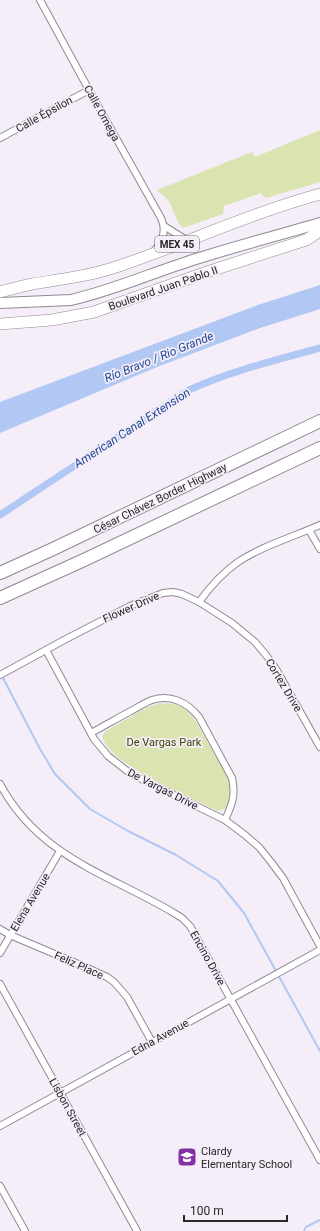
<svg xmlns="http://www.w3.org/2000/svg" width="320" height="1231" font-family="Roboto,sans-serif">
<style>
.green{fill:#dae4b0}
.water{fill:#b0c8f3}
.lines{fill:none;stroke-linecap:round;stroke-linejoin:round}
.stream{stroke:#b0c8f3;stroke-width:2}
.canal{stroke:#b0c8f3;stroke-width:7}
.minor-casing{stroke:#908892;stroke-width:8}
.primary-casing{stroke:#908892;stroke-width:12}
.trunk-casing{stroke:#908892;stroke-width:12}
.motorway-casing{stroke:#908892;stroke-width:14}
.minor{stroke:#fff;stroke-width:6}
.primary{stroke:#fff;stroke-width:10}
.trunk{stroke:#fff;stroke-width:11}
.motorway{stroke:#fff;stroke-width:12}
.labels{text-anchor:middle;stroke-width:3.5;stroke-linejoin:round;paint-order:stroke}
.shield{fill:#f5edf8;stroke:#666268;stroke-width:1}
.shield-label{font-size:10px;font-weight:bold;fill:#29262a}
.street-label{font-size:11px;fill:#29262a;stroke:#f5edf8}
.park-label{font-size:11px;fill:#3c4401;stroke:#f5edf8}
.poi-label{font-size:11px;fill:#29262a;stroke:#f5edf8;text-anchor:start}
.water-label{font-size:12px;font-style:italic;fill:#1b4494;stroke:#f5edf8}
</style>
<rect width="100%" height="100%" fill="#f5edf8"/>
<!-- green -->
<g class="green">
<polygon points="320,130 320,182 266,198 263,196 261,193 224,206 223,214 183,228 178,222 169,201 157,190 252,152 255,157"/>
<path d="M161,703L173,704L184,708L193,717L230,781C231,789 233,804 224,809C222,810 220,810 218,811C192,798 107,764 102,736L106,731L148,707Z"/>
</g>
<!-- water -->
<polygon class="water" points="320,285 320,309 257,329 157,367 0,433 0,402 258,305"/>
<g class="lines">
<!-- stream -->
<g class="stream">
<polyline points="2,676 40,749 55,774 90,809 128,831 176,855 218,881 244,913 320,1051"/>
<polyline points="304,1231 306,1227 320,1220"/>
</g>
<!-- canal -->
<path class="canal" d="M0,515L189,390C231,371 276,360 320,348"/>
<!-- minor casing -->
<g class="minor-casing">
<g id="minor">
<path d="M40,0L89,90L161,218C167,231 163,242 153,252"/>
<polyline points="0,138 89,90"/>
<polyline points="164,226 188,241"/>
<polyline points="309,530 320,549"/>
<path d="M199,602C210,587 222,573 238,562C262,546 293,537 320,525"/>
<polyline points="46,650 94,739 108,756 131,774 225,820 245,835 259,847 271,862 283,878 320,946"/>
<polyline points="0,675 66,639 130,606 163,593 173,592 182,594 199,602 232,623 255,642 266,655 276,669 320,747"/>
<path d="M91,733C104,726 116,719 129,712C137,708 144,703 152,700C170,694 187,702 199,717L232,778C236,795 232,805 225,820"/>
<path d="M0,784C39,857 108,874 174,913L182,918L190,926L320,1160"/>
<polyline points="0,929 10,935 83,966 107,977 114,982 127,997 152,1042"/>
<polyline points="0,953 60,851"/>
<polyline points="0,984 137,1231"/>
<polyline points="0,1126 320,950"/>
<polyline points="0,1186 25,1231"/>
</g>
</g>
<!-- primary casing -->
<g class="primary-casing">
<path id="primary" d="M0,303L71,300C114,290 154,272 196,259C237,246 279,235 320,223"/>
</g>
<!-- trunk casing -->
<g class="trunk-casing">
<g id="trunk">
<path d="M0,292C11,289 22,286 32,284C63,279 90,276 119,266C187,243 251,213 320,194"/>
<polyline points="0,324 52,320 94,312 210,271 306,240 320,231"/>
</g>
</g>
<!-- motorway casing -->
<g class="motorway-casing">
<g id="motorway">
<polyline points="0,573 53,549 320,421"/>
<polyline points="0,598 84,560 320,448"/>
</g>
</g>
<!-- minor -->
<use href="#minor" class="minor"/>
<!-- primary -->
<use href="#primary" class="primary"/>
<!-- trunk -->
<use href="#trunk" class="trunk"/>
<!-- motorway -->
<use href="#motorway" class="motorway"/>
</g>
<!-- icons -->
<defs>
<g id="school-square" transform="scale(1)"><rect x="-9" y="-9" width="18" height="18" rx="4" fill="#8131a2" stroke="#f5edf8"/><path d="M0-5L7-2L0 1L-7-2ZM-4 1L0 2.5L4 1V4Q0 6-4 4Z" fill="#fff"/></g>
</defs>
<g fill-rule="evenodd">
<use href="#school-square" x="187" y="1157"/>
</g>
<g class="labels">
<!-- shield labels -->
<rect class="shield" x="155" y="236" width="44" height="16" rx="3"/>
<g class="shield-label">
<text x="177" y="248">MEX 45</text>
</g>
<!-- street labels -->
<g class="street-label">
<text transform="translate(102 113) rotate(61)" y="4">Calle Omega</text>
<text transform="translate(44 114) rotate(-29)" y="4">Calle Épsilon</text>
<text transform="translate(163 288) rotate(-19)" y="4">Boulevard Juan Pablo II</text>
<text transform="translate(160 498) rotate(-26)" y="4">César Chávez Border Highway</text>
<text transform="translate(131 607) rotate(-24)" y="4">Flower Drive</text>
<text transform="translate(284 685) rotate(59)" y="4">Cortez Drive</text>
<text transform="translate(163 789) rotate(27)" y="4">De Vargas Drive</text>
<text transform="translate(30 902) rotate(-59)" y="4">Elena Avenue</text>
<text transform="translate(208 958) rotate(61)" y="4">Encino Drive</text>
<text transform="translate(79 965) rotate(24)" y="4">Feliz Place</text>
<text transform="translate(160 1037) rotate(-29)" y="4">Edna Avenue</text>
<text transform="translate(68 1107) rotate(61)" y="4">Lisbon Street</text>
</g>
<!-- park labels -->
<g class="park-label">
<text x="164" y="746">De Vargas Park</text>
</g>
<!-- poi labels -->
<g class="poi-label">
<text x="201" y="1155">Clardy<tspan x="201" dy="13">Elementary School</tspan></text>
</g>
<!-- water labels -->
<g class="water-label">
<text transform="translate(159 357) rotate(-22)" y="4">Río Bravo / Rio Grande</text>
<text transform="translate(132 428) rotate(-33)" y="4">American Canal Extension</text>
</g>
</g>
<!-- scale -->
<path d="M184 1215v6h103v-6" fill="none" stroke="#29262a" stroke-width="2"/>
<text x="190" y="1215" font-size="12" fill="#29262a" stroke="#f5edf8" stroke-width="3" paint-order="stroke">100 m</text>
</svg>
